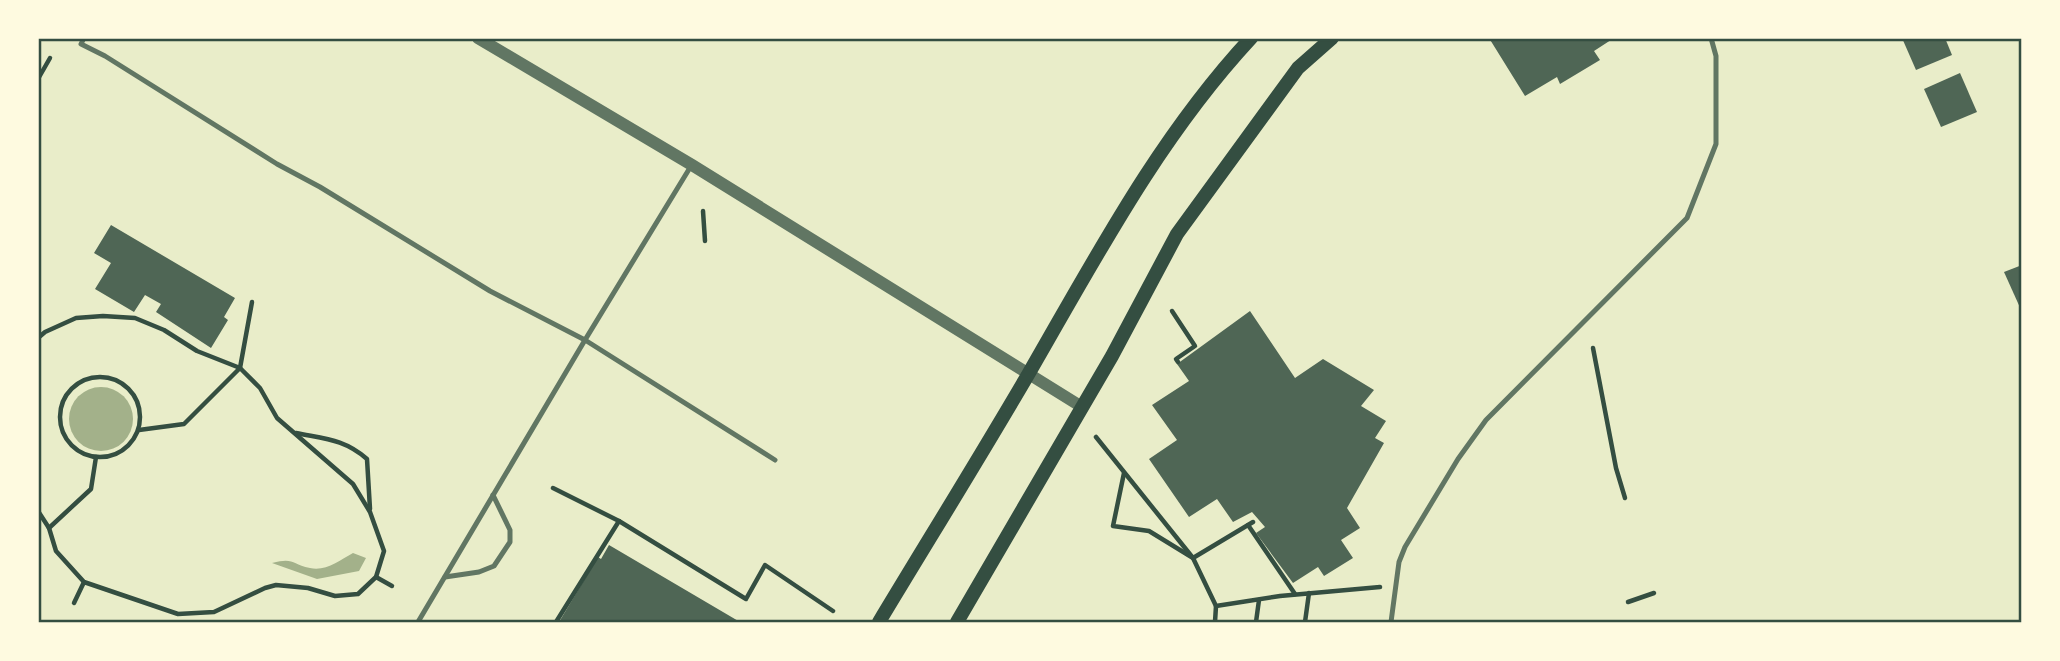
<svg xmlns="http://www.w3.org/2000/svg" width="2060" height="661" font-family="Commissioner,sans-serif">
<style>
.water{fill:#a3b18a}
.building{fill:#4f6655}
.lines{fill:none;stroke-linecap:round;stroke-linejoin:round}
.path{stroke:#344e41;stroke-width:4.5}
.service{stroke:#617663;stroke-width:5}
.tertiary{stroke:#617663;stroke-width:12}
.secondary{stroke:#344e41;stroke-width:14}
.neatline{fill:none;stroke:#344e41;stroke-width:2.5}
</style>
<rect width="100%" height="100%" fill="#e9edc9"/>
<!-- water -->
<g class="water">
<circle cx="101" cy="419" r="32"/>
<path d="M353,553L366,558L359,571L317,579L272,563C294,557 291,564 310,568C325,572 340,560 353,553Z"/>
</g>
<!-- building -->
<g class="building">
<polygon points="1489,38 1614,38 1594,51 1600,60 1560,84 1557,77 1525,96"/>
<polygon points="1902,38 1945,38 1952,55 1916,70"/>
<polygon points="1960,73 1977,112 1941,127 1924,89"/>
<polygon points="111,225 235,298 224,317 228,320 211,348 156,312 161,304 145,295 134,312 95,289 111,263 94,253"/>
<polygon points="2022,265 2022,312 2004,272"/>
<polygon points="1250,311 1295,378 1323,359 1374,390 1361,406 1386,421 1375,438 1384,443 1347,508 1360,528 1341,540 1353,558 1324,576 1318,567 1293,583 1256,533 1265,527 1252,512 1233,522 1217,499 1189,517 1149,459 1177,440 1152,405 1189,381 1177,364"/>
<polygon points="609,545 740,622 559,622 598,557 601,559"/>
</g>
<g class="lines">
<!-- path -->
<g class="path">
<polyline points="38,79 50,58"/>
<polyline points="703,211 705,241"/>
<polyline points="1172,311 1195,346 1176,359 1178,362"/>
<polyline points="38,338 45,332 76,318 103,316 135,318 164,330 197,351 240,368 260,388 277,418 353,484 370,512 384,551 376,577 358,594 335,596 308,588 276,585 265,588 214,612 178,614 84,582 56,551 49,528 38,511"/>
<polyline points="1593,348 1616,468 1625,498"/>
<circle cx="100" cy="417" r="40"/>
<polyline points="139,430 184,424 240,368 252,302"/>
<path d="M296,433C325,439 344,439 367,459L370,509"/>
<polyline points="1096,437 1193,558 1216,606 1280,596 1380,587"/>
<polyline points="1124,473 1113,526 1149,531 1193,558 1253,522"/>
<polyline points="553,488 619,521 746,599 765,565 833,611"/>
<polyline points="1248,525 1295,594"/>
<polyline points="49,528 91,489 96,457"/>
<polyline points="376,577 392,586"/>
<polyline points="1628,602 1654,593"/>
<polyline points="74,603 84,582"/>
<polyline points="556,622 619,521"/>
<polyline points="1215,622 1216,606"/>
<polyline points="1256,622 1259,600"/>
<polyline points="1305,622 1309,593"/>
</g>
<!-- service -->
<g class="service">
<polyline points="84,38 81,44 105,56 277,164 320,187 490,291 585,340 775,460"/>
<polyline points="445,577 479,572 494,566 510,542 510,530 493,495"/>
<polyline points="418,622 585,340 691,166"/>
<polyline points="1391,622 1399,562 1405,547 1458,459 1486,420 1687,218 1716,144 1716,56 1711,38"/>
</g>
<!-- tertiary -->
<polyline class="tertiary" points="478,38 692,165 1082,407"/>
<!-- secondary -->
<g class="secondary">
<path d="M879,622C929,539 980,457 1029,373C1096,257 1159,137 1251,38"/>
<polyline points="957,622 1112,356 1177,234 1298,68 1332,38"/>
</g>
</g>
<!-- border -->
<rect width="2060" height="661" fill="none" stroke="#fefae0" stroke-width="80"/>
<rect x="40" y="40" width="1980" height="581" class="neatline"/>
</svg>
